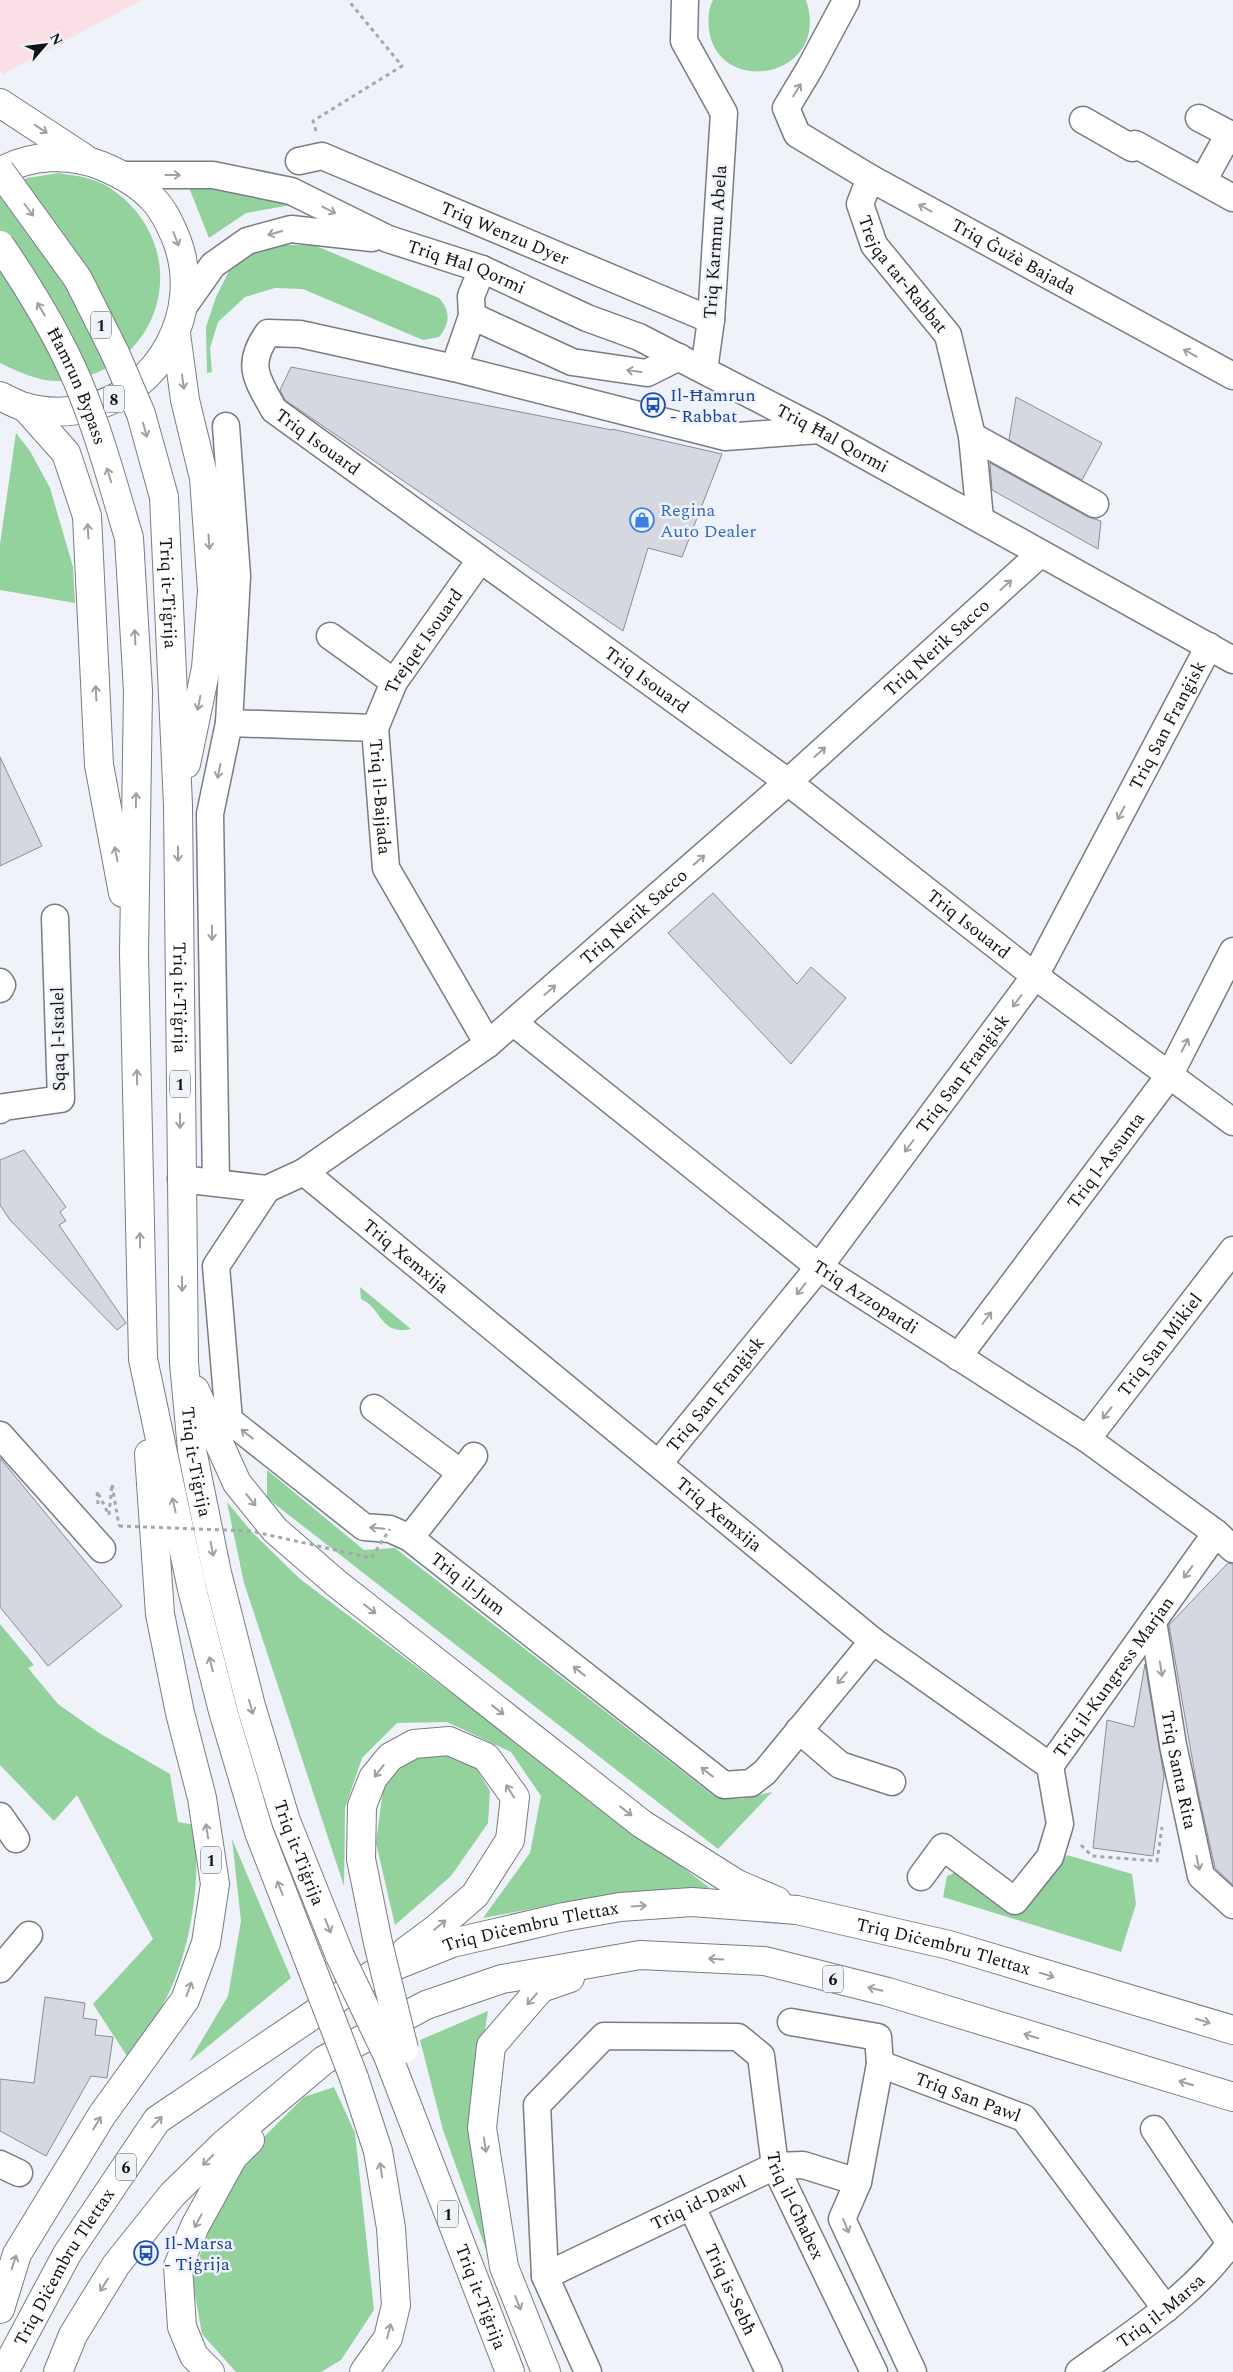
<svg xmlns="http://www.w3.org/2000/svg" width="1233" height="2372" font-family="Spectral,serif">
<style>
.education{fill:#fae0e6}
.green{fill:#93d19d}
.building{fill:#d5d8e0;stroke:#8a8d94}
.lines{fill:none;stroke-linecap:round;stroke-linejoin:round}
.minor-casing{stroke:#797c83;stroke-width:29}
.highway-casing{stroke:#797c83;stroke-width:30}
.path{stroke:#a5a7ad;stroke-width:3;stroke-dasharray:4 4;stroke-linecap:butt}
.minor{stroke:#fff;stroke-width:26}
.highway{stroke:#fff;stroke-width:28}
.highway-bridge-casing{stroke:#797c83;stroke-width:30;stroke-linecap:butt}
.path-bridge{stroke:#a5a7ad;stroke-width:3;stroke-dasharray:4 4;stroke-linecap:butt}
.highway-bridge{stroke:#fff;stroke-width:28}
.oneway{stroke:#9fa0a1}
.labels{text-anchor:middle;stroke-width:5;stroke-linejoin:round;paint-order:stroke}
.shield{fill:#eff2f9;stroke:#535458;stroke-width:1}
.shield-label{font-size:16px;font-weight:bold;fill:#101113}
.street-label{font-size:18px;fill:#101113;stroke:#eff2f9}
.transit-label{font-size:18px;fill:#164399;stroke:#eff2f9;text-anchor:start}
.shop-label{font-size:18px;fill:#366cbe;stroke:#eff2f9;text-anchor:start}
</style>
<rect width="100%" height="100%" fill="#eff2f9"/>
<!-- education -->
<polygon class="education" points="0,0 142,0 3,74 0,71"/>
<!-- green -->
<g class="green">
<path d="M713,0H806C832,77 719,99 709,30C708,21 708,9 713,0Z"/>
<path d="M59,173C70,175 82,176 93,180C109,185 125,198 135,210C191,277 148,375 61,381C39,382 19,372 0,363V191L27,178Z"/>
<polygon points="188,185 261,197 291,205 246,213 209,238"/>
<path d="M277,245H314L439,298C451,311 450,324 439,337L423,340L303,289L275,288L245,297L218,322L210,348L212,372L207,373L206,327L216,297L230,269L252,252Z"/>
<polygon points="16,433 30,451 50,488 73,567 75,603 0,590 0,544"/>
<path d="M360,1287L411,1329C380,1336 382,1308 361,1299Z"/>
<polygon points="267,1470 364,1550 395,1548 714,1796 742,1799 772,1792 718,1849 267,1498"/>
<polygon points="227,1502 251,1531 300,1579 710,1888 601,1896 483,1918 530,1853 541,1796 511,1752 447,1722 397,1723 362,1758 345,1808 344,1886 244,1583"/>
<path d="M0,1624L34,1665L28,1668L58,1704L99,1733L170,1774L178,1822L195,1825C195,1842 197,1861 196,1878C192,1945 172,2007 127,2056L93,2004L153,1939L77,1795L54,1821L0,1765Z"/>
<polygon points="434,1748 468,1755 490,1791 488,1823 451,1876 395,1925 376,1843 383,1790 402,1761"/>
<polygon points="232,1839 291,1978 189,2062 228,1996 241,1921"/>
<polygon points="1067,1855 1132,1874 1136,1904 1121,1952 943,1897 947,1876 961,1870 1023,1910"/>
<polygon points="488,2011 471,2118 489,2258 443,2130 420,2040"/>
<polygon points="334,2087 355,2133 374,2310 341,2360 321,2372 236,2372 202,2334 192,2278 220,2199 264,2137 304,2097"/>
</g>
<!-- building -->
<g class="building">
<polygon points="291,367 612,430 612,429 722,454 682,557 648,548 623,631 285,400 280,390"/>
<polygon points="1016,397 1102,443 1082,480 1009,440"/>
<polygon points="990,463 1088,517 1101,521 1098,549 992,490"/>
<polygon points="0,757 42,846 0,866"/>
<polygon points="713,893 797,984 811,967 846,998 791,1064 668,933"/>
<polygon points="24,1150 66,1207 60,1212 66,1221 59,1225 126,1323 117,1330 10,1220 0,1205 0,1160"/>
<polygon points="0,1458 122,1606 48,1666 0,1607"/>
<polygon points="1228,1563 1233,1564 1233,1885 1215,1868 1198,1792 1169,1625"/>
<polygon points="1145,1664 1164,1776 1153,1856 1093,1848 1107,1720 1134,1727"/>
<polygon points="45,1997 85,2003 83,2018 97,2020 95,2035 113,2037 107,2078 91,2076 46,2156 0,2131 0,2079 34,2083"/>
</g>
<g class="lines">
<!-- minor casing -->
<g class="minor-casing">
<g id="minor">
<polyline points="685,0 684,41 724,113 711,320 704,370"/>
<path id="s1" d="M846,1L810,68L786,108L797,134L870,178L1233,376"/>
<polyline points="1199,118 1233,136"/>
<polyline points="1083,120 1132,148 1135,144 1233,198"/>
<path id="s2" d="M299,161L322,156L711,320"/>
<path id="s3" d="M124,175H213L291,191L388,239L482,269L587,318L639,337L819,430L1233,660"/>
<path id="s4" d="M870,178L860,204L874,245L948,335L972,436L980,518"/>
<polyline points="1203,181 1229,134"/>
<polyline points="184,306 213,265 247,241 291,229 372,238"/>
<polyline points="472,316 572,362 647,373 679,357"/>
<polyline points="454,368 472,316 471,296 482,269"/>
<path id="s5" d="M819,430L725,437L454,368L300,334L268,333C245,365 257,379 274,410L788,782L1035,976L1233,1122"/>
<polyline points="972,436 1095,504"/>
<polyline points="330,636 394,682"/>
<path id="s6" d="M229,723L375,728L386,868L488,1044"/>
<path id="s7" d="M375,728L394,682L480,560"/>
<polyline points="0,982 2,985 0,989"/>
<path id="s8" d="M514,1023L819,1267L1087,1439L1216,1533L1233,1549"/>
<polyline points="0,1110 4,1107 61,1099 55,918"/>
<path id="s9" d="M304,1172L873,1641L1050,1766"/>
<path id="s10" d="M181,1179L267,1189L304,1172L488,1044L788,782L1040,554"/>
<polyline points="216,1182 210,814 229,723 237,576 226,426"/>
<path id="s11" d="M267,1189L216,1266L229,1420L364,1527L390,1529L410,1538L724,1785L751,1783L765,1772L873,1641"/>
<path id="s12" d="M958,1357L1169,1076L1233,951"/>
<polyline points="374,1408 461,1473"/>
<polyline points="0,1435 102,1549"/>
<path id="s13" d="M1087,1439L1233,1250"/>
<path id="s14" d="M659,1463L819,1267L1035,976L1209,646"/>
<polyline points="410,1538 474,1456"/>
<path id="s15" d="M1153,1621L1173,1745L1201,1876L1233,1905"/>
<polyline points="799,1730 840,1765 892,1782"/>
<polyline points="0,1816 16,1839"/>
<path id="s16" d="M921,1877L943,1847L1015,1901L1050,1857L1060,1824L1050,1766L1216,1533"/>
<polyline points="0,1969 29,1935"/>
<polyline points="791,2022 878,2037 880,2064 858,2182 842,2219 913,2372"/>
<path id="s17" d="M880,2064L1024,2118L1166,2309"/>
<polyline points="1154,2129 1230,2243"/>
<polyline points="0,2164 19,2173"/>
<path id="s18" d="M692,2207L769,2372"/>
<path id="s19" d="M545,2276L775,2166L803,2165L858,2182"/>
<path id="s20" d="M588,2372L545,2276L537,2105L604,2036L738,2037L761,2056L775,2166L874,2372"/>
<path id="s21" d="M1079,2372C1133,2333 1195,2295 1233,2239"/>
</g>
</g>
<!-- highway casing -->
<g class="highway-casing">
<g id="highway">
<polyline points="0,103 84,158"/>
<path d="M0,172C30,154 70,153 102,166C121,174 138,183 152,198C164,210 171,226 177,241C203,311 161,391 88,408C67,413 45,413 24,407C16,404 8,400 0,396"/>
<polyline points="176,334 185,400 204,478 212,591 206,668 186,764"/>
<polyline points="25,407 66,453 87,516 99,765 123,893"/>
<path id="s22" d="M164,497L178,805L184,1363L192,1450L217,1573L251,1706L286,1821L340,1956"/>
<polyline points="129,538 138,691 134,954 143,1359 192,1589 223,1711 259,1832 311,1966"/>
<polyline points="195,1390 237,1483 275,1530 336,1583 642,1824 737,1884 777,1901"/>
<polyline points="378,1943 361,1859 362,1806 373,1778 390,1757 414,1744 449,1741 486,1757 515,1797 510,1840 475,1895 437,1928 406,1951"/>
<path id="s23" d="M388,2056L510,2372"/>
<polyline points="354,2078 378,2151 391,2228 396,2305 388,2338 364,2372"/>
<polyline points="0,2309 17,2254 102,2115 185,2000 206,1943 215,1884 202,1798 180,1713 160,1614 149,1454"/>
<path id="s24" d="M4,2372L67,2254L157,2120L372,1975L452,1943L564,1917L620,1907L692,1902L797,1910L949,1945L1233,2030"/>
<polyline points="58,2372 73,2335 116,2265 172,2195 224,2144 324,2060 426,2005 502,1979 640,1955 765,1961 888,1992 1233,2097"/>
<polyline points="210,2372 194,2356 182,2327 178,2266 195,2226 233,2157 250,2140"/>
<polyline points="546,2372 504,2267 482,2128 491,2046 541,1988 570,1978"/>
</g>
</g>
<!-- path -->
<g class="path">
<polyline points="316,131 313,121 402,66 348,0"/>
<polyline points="98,1504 97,1491 109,1515 112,1484 119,1526"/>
<polyline points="1081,1845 1092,1856 1157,1861 1162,1827"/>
</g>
<!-- minor -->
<use href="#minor" class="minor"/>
<!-- highway -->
<use href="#highway" class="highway"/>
<!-- highway-bridge casing -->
<g class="highway-bridge-casing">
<g id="highway-bridge">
<polyline points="0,171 78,279 115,353 141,414 164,497"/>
<path id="s25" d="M0,245C26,283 50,322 70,364C95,417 112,481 129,538"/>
<polyline points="378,1943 404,2049"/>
<polyline points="340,1956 388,2056"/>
<polyline points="311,1966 354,2078"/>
</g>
</g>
<!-- path-bridge -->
<polyline class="path-bridge" points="119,1526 251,1531 371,1558 390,1529"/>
<!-- highway-bridge -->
<use href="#highway-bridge" class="highway-bridge"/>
</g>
<!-- one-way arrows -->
<defs><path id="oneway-shaft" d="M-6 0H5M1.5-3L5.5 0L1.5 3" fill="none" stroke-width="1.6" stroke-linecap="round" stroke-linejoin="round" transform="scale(1.25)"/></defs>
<g class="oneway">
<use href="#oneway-shaft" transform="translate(797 90) rotate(-59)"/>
<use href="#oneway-shaft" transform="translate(41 129) rotate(33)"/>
<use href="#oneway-shaft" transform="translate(173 175)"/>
<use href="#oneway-shaft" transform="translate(925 208) rotate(-151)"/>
<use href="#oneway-shaft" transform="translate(29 210) rotate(53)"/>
<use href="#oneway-shaft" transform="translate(329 210) rotate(27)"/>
<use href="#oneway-shaft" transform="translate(275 233) rotate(164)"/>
<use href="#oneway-shaft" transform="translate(176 239) rotate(69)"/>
<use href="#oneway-shaft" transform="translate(41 309) rotate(-121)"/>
<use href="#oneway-shaft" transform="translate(1190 353) rotate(-151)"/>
<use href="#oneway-shaft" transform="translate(634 371) rotate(-172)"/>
<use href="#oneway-shaft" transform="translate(183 382) rotate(82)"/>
<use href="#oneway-shaft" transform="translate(145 430) rotate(75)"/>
<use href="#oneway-shaft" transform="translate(109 475) rotate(-107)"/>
<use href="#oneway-shaft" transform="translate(88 531) rotate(-93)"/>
<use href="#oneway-shaft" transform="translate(209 542) rotate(86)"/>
<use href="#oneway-shaft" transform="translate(1006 585) rotate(-42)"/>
<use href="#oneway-shaft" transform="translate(135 637) rotate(-93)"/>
<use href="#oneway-shaft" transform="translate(96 693) rotate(-93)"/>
<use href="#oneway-shaft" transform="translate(199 703) rotate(101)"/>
<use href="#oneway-shaft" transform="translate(820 752) rotate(-42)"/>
<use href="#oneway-shaft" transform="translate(219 771) rotate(102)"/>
<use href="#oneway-shaft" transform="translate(136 800) rotate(-89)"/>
<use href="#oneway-shaft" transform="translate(1121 813) rotate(118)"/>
<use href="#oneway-shaft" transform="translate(116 854) rotate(-101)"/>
<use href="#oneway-shaft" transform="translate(178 854) rotate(90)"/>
<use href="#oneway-shaft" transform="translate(699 860) rotate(-41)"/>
<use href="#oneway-shaft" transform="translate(212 933) rotate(89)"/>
<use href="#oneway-shaft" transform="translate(550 990) rotate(-41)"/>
<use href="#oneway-shaft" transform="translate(1017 1001) rotate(127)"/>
<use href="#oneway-shaft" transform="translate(1185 1045) rotate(-63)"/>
<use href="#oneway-shaft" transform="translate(137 1077) rotate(-91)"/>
<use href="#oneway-shaft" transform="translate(180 1121) rotate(90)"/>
<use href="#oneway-shaft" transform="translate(909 1146) rotate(127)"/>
<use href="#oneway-shaft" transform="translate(140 1240) rotate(-91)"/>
<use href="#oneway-shaft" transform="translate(182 1284) rotate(89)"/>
<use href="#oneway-shaft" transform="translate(801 1289) rotate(129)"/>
<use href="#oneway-shaft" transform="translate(987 1318) rotate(-53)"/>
<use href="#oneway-shaft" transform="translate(1107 1413) rotate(128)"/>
<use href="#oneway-shaft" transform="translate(247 1434) rotate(-142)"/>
<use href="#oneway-shaft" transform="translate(251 1500) rotate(51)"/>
<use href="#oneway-shaft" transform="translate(174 1505) rotate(-102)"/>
<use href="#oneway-shaft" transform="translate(377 1528) rotate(-175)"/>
<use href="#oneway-shaft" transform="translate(212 1549) rotate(79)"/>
<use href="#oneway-shaft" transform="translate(1188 1572) rotate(126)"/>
<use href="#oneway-shaft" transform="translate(370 1609) rotate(38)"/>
<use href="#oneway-shaft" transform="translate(211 1664) rotate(-104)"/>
<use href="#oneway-shaft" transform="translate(1161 1669) rotate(81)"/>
<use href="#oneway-shaft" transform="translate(579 1671) rotate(-142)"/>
<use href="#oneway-shaft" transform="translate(842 1678) rotate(130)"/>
<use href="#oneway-shaft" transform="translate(251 1707) rotate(74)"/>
<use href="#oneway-shaft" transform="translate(498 1710) rotate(38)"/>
<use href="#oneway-shaft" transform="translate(379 1771) rotate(128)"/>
<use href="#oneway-shaft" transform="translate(707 1772) rotate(-142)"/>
<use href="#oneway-shaft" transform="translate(510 1791) rotate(-122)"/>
<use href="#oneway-shaft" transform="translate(626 1811) rotate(38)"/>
<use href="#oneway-shaft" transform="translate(207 1831) rotate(-99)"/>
<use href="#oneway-shaft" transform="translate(1198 1863) rotate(78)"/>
<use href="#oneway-shaft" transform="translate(280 1888) rotate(-111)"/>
<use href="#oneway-shaft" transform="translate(639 1906) rotate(-4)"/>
<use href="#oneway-shaft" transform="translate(440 1925) rotate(-40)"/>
<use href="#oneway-shaft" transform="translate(328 1926) rotate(68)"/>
<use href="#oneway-shaft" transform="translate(716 1959) rotate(-177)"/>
<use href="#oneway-shaft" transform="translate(1047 1975) rotate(17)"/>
<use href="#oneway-shaft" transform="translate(189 1989) rotate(-70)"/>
<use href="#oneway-shaft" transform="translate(875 1989) rotate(-166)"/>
<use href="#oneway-shaft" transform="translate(532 1999) rotate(131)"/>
<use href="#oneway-shaft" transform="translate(1203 2021) rotate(17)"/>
<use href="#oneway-shaft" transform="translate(1031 2036) rotate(-163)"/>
<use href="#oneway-shaft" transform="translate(1186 2083) rotate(-163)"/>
<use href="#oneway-shaft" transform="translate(157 2122) rotate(-47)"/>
<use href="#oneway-shaft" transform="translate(97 2123) rotate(-59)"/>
<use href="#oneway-shaft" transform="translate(485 2145) rotate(81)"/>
<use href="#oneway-shaft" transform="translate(208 2160) rotate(135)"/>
<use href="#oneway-shaft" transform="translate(381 2170) rotate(-99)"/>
<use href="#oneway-shaft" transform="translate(198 2221) rotate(118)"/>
<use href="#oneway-shaft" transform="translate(846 2226) rotate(68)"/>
<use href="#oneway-shaft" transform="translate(14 2262) rotate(-72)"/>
<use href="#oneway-shaft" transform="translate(104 2285) rotate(122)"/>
<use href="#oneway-shaft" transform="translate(518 2303) rotate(68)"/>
<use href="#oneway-shaft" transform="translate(389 2331) rotate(-75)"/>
</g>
<!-- icons -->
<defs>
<g id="bus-ring" transform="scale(1.25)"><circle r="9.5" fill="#eff2f9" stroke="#1a4fb4" stroke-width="1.5"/><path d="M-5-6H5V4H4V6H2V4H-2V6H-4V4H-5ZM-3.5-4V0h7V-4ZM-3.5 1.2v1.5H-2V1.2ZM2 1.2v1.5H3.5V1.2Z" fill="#1a4fb4"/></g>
<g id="shop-ring" transform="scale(1.25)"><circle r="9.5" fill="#eff2f9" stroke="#3f7fe0" stroke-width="1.5"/><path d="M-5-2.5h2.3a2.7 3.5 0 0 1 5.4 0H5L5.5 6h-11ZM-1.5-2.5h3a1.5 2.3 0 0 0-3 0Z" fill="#3f7fe0"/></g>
</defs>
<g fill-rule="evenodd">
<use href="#bus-ring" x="653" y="405"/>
<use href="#shop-ring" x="642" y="520"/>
<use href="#bus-ring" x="146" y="2253"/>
</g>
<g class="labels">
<!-- shield labels -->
<g class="shield">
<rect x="91" y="311.5" width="20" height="27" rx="4"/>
<rect x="104" y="385.5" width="20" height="27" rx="4"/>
<rect x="170" y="1070.5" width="20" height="27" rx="4"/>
<rect x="201" y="1846.5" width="20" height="27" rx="4"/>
<rect x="823" y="1965.5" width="20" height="27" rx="4"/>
<rect x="116" y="2153.5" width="20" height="27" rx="4"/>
<rect x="438" y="2200.5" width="20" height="27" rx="4"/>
</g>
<g class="shield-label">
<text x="101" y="331">1</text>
<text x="114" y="405">8</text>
<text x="180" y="1090">1</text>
<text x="211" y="1866">1</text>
<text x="833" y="1985">6</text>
<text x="126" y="2173">6</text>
<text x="448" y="2220">1</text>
</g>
<!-- street labels -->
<g class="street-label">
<text dy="6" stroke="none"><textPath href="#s2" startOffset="222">Triq Wenzu Dyer</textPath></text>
<text transform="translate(715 242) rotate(-86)" y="6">Triq Karmnu Abela</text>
<text dy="6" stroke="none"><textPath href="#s1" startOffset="400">Triq Ġużè Bajada</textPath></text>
<text dy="6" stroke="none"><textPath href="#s3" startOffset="360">Triq Ħal Qormi</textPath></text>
<text dy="6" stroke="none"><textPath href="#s4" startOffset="111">Trejqa tar-Rabbat</textPath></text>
<text dy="6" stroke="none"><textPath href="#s25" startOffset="161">Ħamrun Bypass</textPath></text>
<text dy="6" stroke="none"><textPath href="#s3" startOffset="765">Triq Ħal Qormi</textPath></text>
<text dy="6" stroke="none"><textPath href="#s5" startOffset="702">Triq Isouard</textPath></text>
<text dy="6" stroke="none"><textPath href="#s22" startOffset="96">Triq it-Tiġrija</textPath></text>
<text dy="6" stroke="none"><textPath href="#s7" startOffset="100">Trejqet Isouard</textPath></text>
<text dy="6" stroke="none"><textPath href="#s10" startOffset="950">Triq Nerik Sacco</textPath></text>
<text dy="6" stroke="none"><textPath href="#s5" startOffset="1108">Triq Isouard</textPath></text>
<text dy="6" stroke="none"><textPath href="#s14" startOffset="899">Triq San Franġisk</textPath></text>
<text dy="6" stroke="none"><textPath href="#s6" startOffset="215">Triq il-Bajjada</textPath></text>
<text dy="6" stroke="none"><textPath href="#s10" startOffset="545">Triq Nerik Sacco</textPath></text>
<text dy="6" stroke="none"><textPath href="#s5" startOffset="1512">Triq Isouard</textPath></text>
<text dy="6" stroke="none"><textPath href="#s22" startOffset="501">Triq it-Tiġrija</textPath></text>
<text transform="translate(58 1039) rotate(-91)" y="6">Sqaq l-Istalel</text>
<text dy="6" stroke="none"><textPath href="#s14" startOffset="494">Triq San Franġisk</textPath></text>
<text dy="6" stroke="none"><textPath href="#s12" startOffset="246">Triq l-Assunta</textPath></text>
<text dy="6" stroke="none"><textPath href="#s9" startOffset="132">Triq Xemxija</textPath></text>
<text dy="6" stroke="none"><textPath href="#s8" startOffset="446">Triq Azzopardi</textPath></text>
<text dy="6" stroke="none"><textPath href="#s13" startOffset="119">Triq San Mikiel</textPath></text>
<text dy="6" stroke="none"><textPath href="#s14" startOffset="89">Triq San Franġisk</textPath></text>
<text dy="6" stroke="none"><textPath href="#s22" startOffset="966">Triq it-Tiġrija</textPath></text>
<text dy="6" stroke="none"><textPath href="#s9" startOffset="538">Triq Xemxija</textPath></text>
<text dy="6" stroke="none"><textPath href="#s11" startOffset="541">Triq il-Jum</textPath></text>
<text dy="6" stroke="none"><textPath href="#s16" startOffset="386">Triq il-Kungress Marjan</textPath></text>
<text dy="6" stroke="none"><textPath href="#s15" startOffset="151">Triq Santa Rita</textPath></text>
<text dy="6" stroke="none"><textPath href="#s22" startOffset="1371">Triq it-Tiġrija</textPath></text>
<text dy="6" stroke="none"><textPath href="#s24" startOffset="721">Triq Diċembru Tlettax</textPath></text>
<text dy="6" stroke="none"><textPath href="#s24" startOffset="1141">Triq Diċembru Tlettax</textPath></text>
<text dy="6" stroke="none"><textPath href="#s17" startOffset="94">Triq San Pawl</textPath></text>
<text dy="6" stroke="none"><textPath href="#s19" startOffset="170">Triq id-Dawl</textPath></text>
<text dy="6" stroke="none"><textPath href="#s20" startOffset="691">Triq il-Għabex</textPath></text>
<text dy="6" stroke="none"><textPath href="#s24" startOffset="121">Triq Diċembru Tlettax</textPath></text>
<text dy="6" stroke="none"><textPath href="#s18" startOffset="91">Triq is-Sebħ</textPath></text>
<text dy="6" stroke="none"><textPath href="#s23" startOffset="258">Triq it-Tiġrija</textPath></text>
<text dy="6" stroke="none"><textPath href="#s21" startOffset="102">Triq il-Marsa</textPath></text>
</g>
<!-- transit labels -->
<g class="transit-label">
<text x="670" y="401">Il-Ħamrun<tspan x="670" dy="21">- Rabbat</tspan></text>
<text x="164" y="2249">Il-Marsa<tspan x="164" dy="21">- Tiġrija</tspan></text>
</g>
<!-- shop labels -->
<g class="shop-label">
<text x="660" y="516">Regina<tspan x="660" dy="21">Auto Dealer</tspan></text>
</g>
</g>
<!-- north arrow -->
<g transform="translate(45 45) rotate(62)" stroke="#eff2f9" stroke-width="4" paint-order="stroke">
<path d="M0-4L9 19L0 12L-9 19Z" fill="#101113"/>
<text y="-8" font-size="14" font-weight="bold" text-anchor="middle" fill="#101113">N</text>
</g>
</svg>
